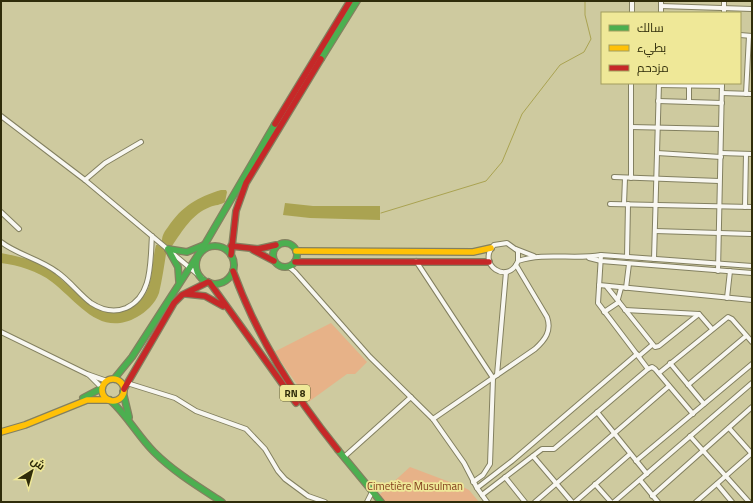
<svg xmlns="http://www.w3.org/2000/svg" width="753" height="503" font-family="'Titillium Web',Cairo,sans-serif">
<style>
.green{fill:#e7b288}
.water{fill:#aaa351}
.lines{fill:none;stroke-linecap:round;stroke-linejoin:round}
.stream{stroke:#aaa351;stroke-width:1}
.street-casing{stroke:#838060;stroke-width:6}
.fast-casing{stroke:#838060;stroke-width:8}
.slow-casing{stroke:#838060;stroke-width:8}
.jam-casing{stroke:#838060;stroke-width:8}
.street{stroke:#f8f7f1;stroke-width:4}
.fast{stroke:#4caf50;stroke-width:5.5}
.slow{stroke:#ffc107;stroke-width:5.5}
.jam{stroke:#c62828;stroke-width:5.5}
.labels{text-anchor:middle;stroke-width:3.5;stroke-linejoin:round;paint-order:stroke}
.shield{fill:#efe898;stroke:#696435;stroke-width:1}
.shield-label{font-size:10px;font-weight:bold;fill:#2f2c0a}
.park-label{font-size:11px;fill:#803b19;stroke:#efe898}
</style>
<rect width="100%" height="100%" fill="#ceca9f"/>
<!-- green -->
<g class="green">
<polygon points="331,323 367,362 355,374 347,374 307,403 306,397 274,352"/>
<polygon points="410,467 463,487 469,490 479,502 385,502 379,495"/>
</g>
<!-- water -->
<g class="water">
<path d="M221,190H226L227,192L225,202C221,205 215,205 210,207C192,214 183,230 172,246L169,247L162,241C162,235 165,231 168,227C182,206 198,197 221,190Z"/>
<polygon points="285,203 313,206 380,206 380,220 310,218 283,215"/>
<path d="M156,245H158L166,251V254C164,267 162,280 159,293C155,304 146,312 137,317C100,338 78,302 52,282C38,271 18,265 1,263V253C16,256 32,259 45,267C72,282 92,323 127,309C136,306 143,299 147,291C153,278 152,260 156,245Z"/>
</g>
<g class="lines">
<!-- stream -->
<polyline class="stream" points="381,213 486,181 502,162 522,114 560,65 584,52 591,39 585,15 585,1"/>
<!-- street casing -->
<g class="street-casing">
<g id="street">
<polyline points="661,6 752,9"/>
<polyline points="632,13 632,1"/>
<polyline points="661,13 661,1"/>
<polyline points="724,13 724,1"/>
<polyline points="740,35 752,36"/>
<polyline points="631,83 631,178"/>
<polyline points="659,85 722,86"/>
<polyline points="722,93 752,94"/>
<polyline points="746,94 749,36"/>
<polyline points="658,101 722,103"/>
<polyline points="689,102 689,86"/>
<polyline points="1,116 85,180 202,278"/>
<polyline points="631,127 721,129"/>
<polyline points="657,153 721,157"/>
<polyline points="721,153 752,154"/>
<polyline points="614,177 719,181"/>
<polyline points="85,180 105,163 141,142"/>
<polyline points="610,204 752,207"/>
<polyline points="624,204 625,178"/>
<polyline points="745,207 746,154"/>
<polyline points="1,212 19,229"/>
<polyline points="655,231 752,234"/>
<path d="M1,242C18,255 40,259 57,272C70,281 79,294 91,303C102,310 114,313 126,308C153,296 150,261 152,236"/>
<polyline points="516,249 534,256"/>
<polyline points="627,257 628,204"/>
<polyline points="589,258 601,261 752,273"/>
<polyline points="654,259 659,83"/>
<polyline points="416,261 493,378 490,464 483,475 473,482"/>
<path d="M518,261V251L507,243L494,245C476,264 508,286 518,261C545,252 574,260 601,255L752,266"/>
<polyline points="288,266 295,272 370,357 433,419 464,463 477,488 487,502"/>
<polyline points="718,271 722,83"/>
<polyline points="599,285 752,300"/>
<polyline points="607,287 655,347 659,346 699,314"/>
<polyline points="626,288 629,264"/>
<polyline points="727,298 730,271"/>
<polyline points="618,299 621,288"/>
<polyline points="625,310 699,314 712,329"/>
<polyline points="604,312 619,302"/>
<polyline points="1,332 87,374 107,381"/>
<polyline points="639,356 652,345"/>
<polyline points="670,363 704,404"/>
<polyline points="648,369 652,367 655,369 693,414"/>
<polyline points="659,373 728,317 732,319 752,342"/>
<polyline points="89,375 102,388"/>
<polyline points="497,375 506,272"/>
<polyline points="127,383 175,398 196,411 246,429 265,449 278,471 285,479 308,496 325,502"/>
<polyline points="688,385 746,336"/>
<polyline points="597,412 647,474"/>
<path d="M433,419L535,349C545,340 552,331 547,317L516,265"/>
<polyline points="729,428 752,454"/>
<polyline points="690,436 749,502"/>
<polyline points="533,456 572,502"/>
<polyline points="344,457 411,397"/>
<polyline points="636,461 752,364"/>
<polyline points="505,477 525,502"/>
<polyline points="640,480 658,502"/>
<polyline points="595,484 611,502"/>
<polyline points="717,484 732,502"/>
<polyline points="477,488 512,461 637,354"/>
<polyline points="482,495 542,449 554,449 648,369 598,303 601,255"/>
<polyline points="652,496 752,407"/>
<polyline points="367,502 371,494"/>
<polyline points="535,502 669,386"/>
<polyline points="575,502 630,454"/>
<polyline points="614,502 752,383"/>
<polyline points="696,502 752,453"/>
</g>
</g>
<!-- fast casing -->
<g class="fast-casing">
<g id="fast">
<polyline points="321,59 357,1"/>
<circle cx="285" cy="255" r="12"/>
<circle cx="215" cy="265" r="19"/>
<polyline points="168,249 187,252 204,245"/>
<polyline points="168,249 178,267 179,281"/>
<polyline points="114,379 132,357 205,244 275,124"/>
<polyline points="123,392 129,417"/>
<polyline points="83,398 102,388"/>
<path d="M110,400C127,415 138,436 154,452C174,472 199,487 222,502"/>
<polyline points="338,450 381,502"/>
</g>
</g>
<!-- slow casing -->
<g class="slow-casing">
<g id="slow">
<polyline points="296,251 473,252 491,248"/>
<circle cx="113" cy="390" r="11"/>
<polyline points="1,432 25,425 87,400 109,400"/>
</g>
</g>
<!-- jam casing -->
<g class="jam-casing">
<g id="jam">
<polyline points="275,124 350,1"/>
<polyline points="231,246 258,249 276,245"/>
<polyline points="253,250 274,261"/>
<polyline points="231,255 236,211 246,183 321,59"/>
<polyline points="295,262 489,262"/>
<path d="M233,271C258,339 293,394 338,450"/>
<polyline points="210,283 296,403"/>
<polyline points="186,294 205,296 223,306"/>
<polyline points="124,389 174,303 182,295 208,282"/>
</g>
</g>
<!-- street -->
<use href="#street" class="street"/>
<!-- fast -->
<use href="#fast" class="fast"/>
<!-- slow -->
<use href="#slow" class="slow"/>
<!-- jam -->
<use href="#jam" class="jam"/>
</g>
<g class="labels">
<!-- shield labels -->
<rect class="shield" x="280" y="385" width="30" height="16" rx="3"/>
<g class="shield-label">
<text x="295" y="397">RN 8</text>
</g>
<!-- park labels -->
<g class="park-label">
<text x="415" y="490">Cimetière Musulman</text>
</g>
</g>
<!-- border -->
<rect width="753" height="503" fill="none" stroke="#2f2c0a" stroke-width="4"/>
<!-- legend -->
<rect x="601" y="12" width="140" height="72" fill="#efe898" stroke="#a29d5f"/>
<rect x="609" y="25" width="20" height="6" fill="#4caf50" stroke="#a29d5f"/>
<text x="637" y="32" font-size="12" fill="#2f2c0a">سالك</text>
<rect x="609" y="45" width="20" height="6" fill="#ffc107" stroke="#a29d5f"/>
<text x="637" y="52" font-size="12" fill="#2f2c0a">بطيء</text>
<rect x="609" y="65" width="20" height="6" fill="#c62828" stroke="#a29d5f"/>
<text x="637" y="72" font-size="12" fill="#2f2c0a">مزدحم</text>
<!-- north arrow -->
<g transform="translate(32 471) rotate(37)" stroke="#efe898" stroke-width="3" paint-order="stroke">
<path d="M0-3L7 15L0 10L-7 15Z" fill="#2f2c0a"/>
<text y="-6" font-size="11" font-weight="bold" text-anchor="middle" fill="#2f2c0a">ش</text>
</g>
</svg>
